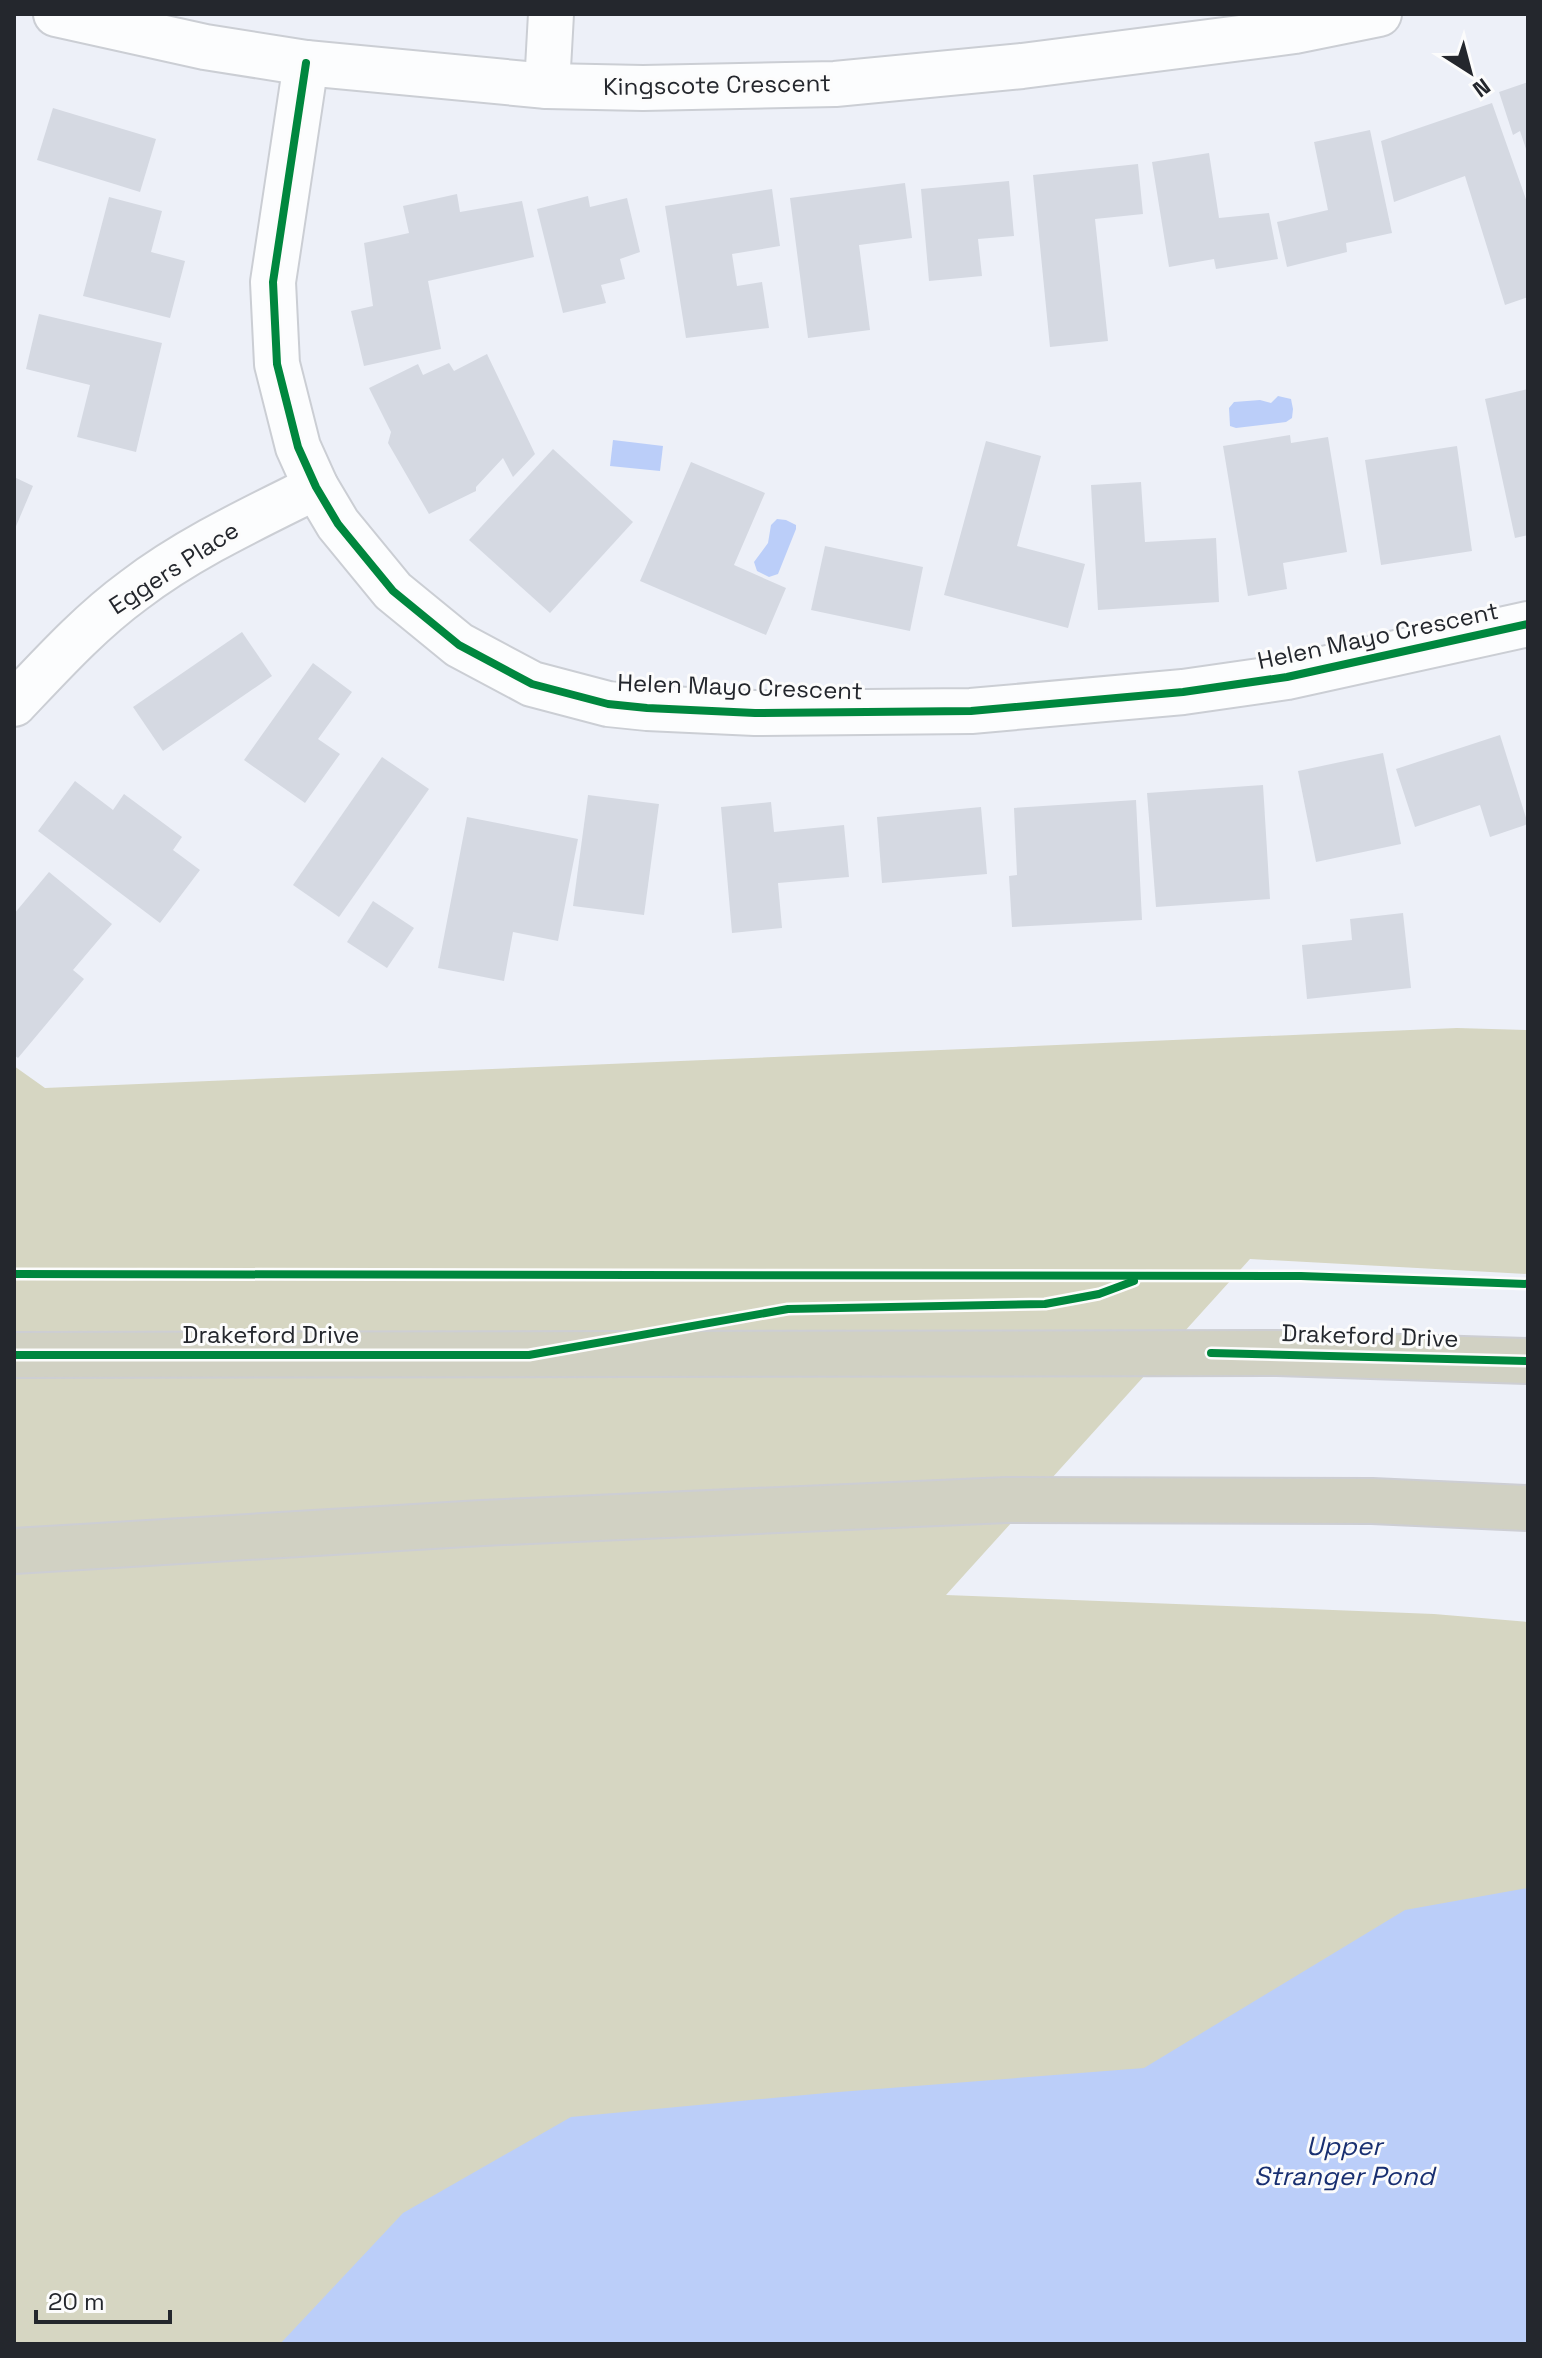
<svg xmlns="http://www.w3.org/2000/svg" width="1542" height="2358" font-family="'Space Grotesk',sans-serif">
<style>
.green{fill:#d6d6c2}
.water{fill:#bbcef9}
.building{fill:#d5d9e2}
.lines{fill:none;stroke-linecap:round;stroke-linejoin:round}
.minor-casing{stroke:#cbced4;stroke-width:48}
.highway-casing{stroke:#cdced3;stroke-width:48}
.minor{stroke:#fcfdfe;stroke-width:44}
.highway{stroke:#d1d1c3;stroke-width:44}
.cycleway-casing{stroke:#fcfcfc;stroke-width:13}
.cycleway{stroke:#00873e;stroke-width:8}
.labels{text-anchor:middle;stroke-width:6;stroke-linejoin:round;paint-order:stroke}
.street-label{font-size:24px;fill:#24272d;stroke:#fcfcfc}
.water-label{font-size:26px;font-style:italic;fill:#182f71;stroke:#fcfcfc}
</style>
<rect width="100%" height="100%" fill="#edf0f8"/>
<!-- green -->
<polygon class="green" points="1457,1028 1528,1030 1528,1274 1250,1259 946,1595 1434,1614 1528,1622 1528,2344 14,2344 14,1066 45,1088"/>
<!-- water -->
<g class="water">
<polygon points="1278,396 1291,399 1293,409 1292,418 1286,422 1236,428 1230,426 1229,408 1234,402 1260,400 1271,403"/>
<polygon points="613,440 663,446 660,471 610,466"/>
<polygon points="777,519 786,520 796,525 796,529 778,574 769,577 757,571 754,562 768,543 771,525"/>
<polygon points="1528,1888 1528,2344 280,2344 403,2213 571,2117 826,2093 1144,2068 1405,1910"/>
</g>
<!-- building -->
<g class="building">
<polygon points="1528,82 1528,152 1527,152 1520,131 1513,135 1499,92"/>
<polygon points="1492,103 1528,205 1528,297 1505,305 1465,176 1394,202 1381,141"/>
<polygon points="53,108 156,139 140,192 37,160"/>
<polygon points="1370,130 1392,233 1346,243 1347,252 1287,267 1277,222 1328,210 1314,142"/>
<polygon points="1209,153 1219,218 1269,213 1278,259 1216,269 1214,259 1169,267 1152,162"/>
<polygon points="1138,164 1143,214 1095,219 1108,341 1050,347 1033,175"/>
<polygon points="1009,181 1014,236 978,239 982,276 929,281 921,189"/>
<polygon points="905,183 912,238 859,245 870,330 808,338 790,198"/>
<polygon points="772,189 780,246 732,254 737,286 762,282 769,328 686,338 665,206"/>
<polygon points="457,194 460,212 522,201 534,257 428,281 441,349 364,366 351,311 373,306 364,243 409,233 403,206"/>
<polygon points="588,196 590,207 627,198 640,252 620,259 625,279 601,285 606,303 563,313 537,209"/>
<polygon points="109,197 162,211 151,252 185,261 170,318 83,296"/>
<polygon points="39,314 162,343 136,452 77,437 90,385 26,369"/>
<polygon points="487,354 535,454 513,477 503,458 476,487 476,491 429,514 388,443 391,432 369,388 418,364 423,375 449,363 454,371"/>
<polygon points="1528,389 1528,535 1515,538 1485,399"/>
<polygon points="1290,435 1291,443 1328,437 1347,552 1283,563 1287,589 1248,596 1223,446"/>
<polygon points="986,441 1041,456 1017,546 1085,564 1068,628 944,595"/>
<polygon points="1457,446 1472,551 1381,565 1365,460"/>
<polygon points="553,449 633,522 550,613 469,540"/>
<polygon points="691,462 765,493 734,565 786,588 766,635 640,581"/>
<polygon points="14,477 33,486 14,531"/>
<polygon points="1141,482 1145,542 1216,538 1219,602 1098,610 1091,485"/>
<polygon points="825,546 923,567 910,631 811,610"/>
<polygon points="242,632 272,676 163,751 133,707"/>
<polygon points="313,663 352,692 318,739 340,754 305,803 244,760"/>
<polygon points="1500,735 1528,824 1490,837 1480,805 1415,827 1396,769"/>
<polygon points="1383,753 1401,844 1316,862 1298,771"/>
<polygon points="382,757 429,789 339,917 293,885"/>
<polygon points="75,781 113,810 124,794 182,837 173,850 200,870 160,923 38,831"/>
<polygon points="1263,785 1270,899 1156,907 1147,793"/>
<polygon points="588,795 659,804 644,915 573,906"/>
<polygon points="1136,800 1142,920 1012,927 1009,876 1017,875 1014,808"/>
<polygon points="771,802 774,832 844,825 849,877 778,883 782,928 732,933 721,807"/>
<polygon points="981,807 987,874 882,883 877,817"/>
<polygon points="467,817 578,839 558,941 513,932 504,981 438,968"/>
<polygon points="49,872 112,924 73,970 84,979 18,1058 14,1055 14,914"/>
<polygon points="373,901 414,928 387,968 347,942"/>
<polygon points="1403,913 1411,988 1307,999 1302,945 1352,940 1350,919"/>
</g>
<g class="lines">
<!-- minor casing -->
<g class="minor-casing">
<g id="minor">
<polyline points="56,14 205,47 306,63 547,86 643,88 835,84 1022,66 1295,31 1379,14"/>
<polyline points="306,63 273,282 277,364 298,447 316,487 338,524 393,591 459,645 532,684 608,704 647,708 755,713 971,711 1183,692 1287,677 1528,624"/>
<polyline points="547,86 551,14"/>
<path d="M14,704C52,664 89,623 134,590C189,548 254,518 316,487"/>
</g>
</g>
<!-- highway casing -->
<g class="highway-casing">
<g id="highway">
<polyline points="14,1355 1277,1353 1528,1361"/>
<polyline points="14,1551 482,1523 1007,1500 1372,1501 1528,1508"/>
</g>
</g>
<!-- minor -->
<use href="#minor" class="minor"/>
<!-- highway -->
<use href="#highway" class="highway"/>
<!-- cycleway casing -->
<g class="cycleway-casing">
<g id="cycleway">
<polyline points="306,63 273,282 277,364 298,447 316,487 338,524 393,591 459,645 532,684 608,704 647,708 755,713 971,711 1183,692 1287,677 1528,624"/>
<polyline points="14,1274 1301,1276 1528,1284"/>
<polyline points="1211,1353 1528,1361"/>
<polyline points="14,1355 529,1355 788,1309 1045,1304 1099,1294 1134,1281"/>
</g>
</g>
<!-- cycleway -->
<use href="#cycleway" class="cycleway"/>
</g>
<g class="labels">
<!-- street labels -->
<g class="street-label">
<text transform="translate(717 85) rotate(-1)" y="8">Kingscote Crescent</text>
<text transform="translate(174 568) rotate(-33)" y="8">Eggers Place</text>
<text transform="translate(1378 636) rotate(-12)" y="8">Helen Mayo Crescent</text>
<text transform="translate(740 687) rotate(2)" y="8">Helen Mayo Crescent</text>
<text x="271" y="1343">Drakeford Drive</text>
<text transform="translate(1370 1336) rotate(2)" y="8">Drakeford Drive</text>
</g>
<!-- water labels -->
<g class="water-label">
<text x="1344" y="2155">Upper<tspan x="1344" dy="30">Stranger Pond</tspan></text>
</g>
</g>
<!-- border -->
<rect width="1542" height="2358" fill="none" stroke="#24272d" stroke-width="32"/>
<!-- north arrow -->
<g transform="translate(1470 72) rotate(144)" stroke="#fcfcfc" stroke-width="6" paint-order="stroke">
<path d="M0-6L14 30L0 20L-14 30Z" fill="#24272d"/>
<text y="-12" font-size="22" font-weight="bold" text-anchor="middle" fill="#24272d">N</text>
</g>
<!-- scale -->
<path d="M36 2310v12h134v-12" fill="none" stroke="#24272d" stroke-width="4"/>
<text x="48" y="2310" font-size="24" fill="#24272d" stroke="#fcfcfc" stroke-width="6" paint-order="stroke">20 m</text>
</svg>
